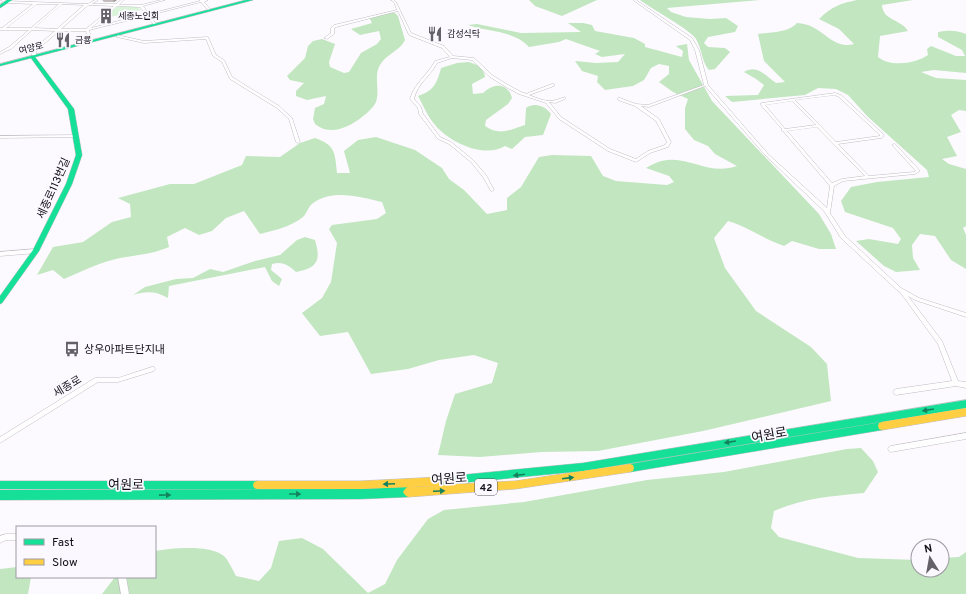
<svg xmlns="http://www.w3.org/2000/svg" width="966" height="594" font-family="Overpass,'Noto Sans KR',sans-serif">
<style>
.green{fill:#d9f4d9}
.forest{fill:#c1e6c0}
.lines{fill:none;stroke-linecap:round;stroke-linejoin:round}
.street-casing{stroke:#c0bdc4;stroke-width:1}
.fast-casing{stroke:#c0bdc4;stroke-width:1}
.slow-casing{stroke:#c0bdc4;stroke-width:1}
.street{fill:#fffeff;fill-rule:evenodd}
.fast{fill:#16e098;fill-rule:evenodd}
.slow{fill:#ffcf43;fill-rule:evenodd}
.wall{fill:#c4bdbe}
.shaded-wall{fill:#a09a9b}
.oneway{fill:#15825e}
.labels{text-anchor:middle;stroke-width:3.5;stroke-linejoin:round;paint-order:stroke}
.far-poi-label{font-size:9px;fill:#130e18;stroke:#fbf9ff;text-anchor:start}
.far-street-label{font-size:9px;fill:#130e18;stroke:#fbf9ff}
.shield{fill:#fbf9ff;stroke:#59545d;stroke-width:1}
.shield-label{font-size:10px;font-weight:bold;fill:#130e18}
.street-label{font-size:11px;fill:#130e18;stroke:#fbf9ff}
.poi-label{font-size:11px;fill:#130e18;stroke:#fbf9ff;text-anchor:start}
.near-street-label{font-size:13px;fill:#130e18;stroke:#fbf9ff}
</style>
<rect width="100%" height="100%" fill="#fcfafe"/>
<!-- green -->
<polygon class="green" points="116,7 137,7 141,10 102,19"/>
<!-- forest -->
<g class="forest">
<polygon points="529,0 597,0 562,16 535,6"/>
<path d="M640,0H760L667,8L671,12L686,17L710,19L726,18L738,26L735,32L708,37L704,43L708,47L725,48L730,52L715,69L709,70C702,63 702,49 696,39C688,28 653,10 640,0Z"/>
<path d="M857,0H913L882,5C883,21 901,19 908,31L880,36L878,57C890,67 915,64 928,55L927,49L931,46L956,56H965L962,50L938,37V32C949,30 956,30 966,34V73L934,70L921,72L936,78L966,80V111L959,110L951,115L961,132L947,137L957,156L942,159L949,164L966,169V226L963,228L966,235V269L951,260L935,236L920,234L912,245L913,258L920,270L896,272L884,266L856,241L869,239L898,244L901,239L893,228L845,212L841,201L851,187L877,182L929,177L927,170L868,117L848,95L836,89L818,88L805,95L732,102L725,96L758,95L764,85L756,79L744,72C756,64 765,75 776,83L785,82L764,61L758,34C771,32 788,33 797,23C823,24 830,50 854,44L839,29L819,19C833,6 839,4 857,0Z"/>
<path d="M389,13H395L398,16L405,40C400,51 386,54 380,65C374,74 379,88 377,98C376,105 371,109 367,113C353,125 332,138 315,124L313,119L315,108L324,104L326,96L307,100L296,96V91L304,83L290,80L287,76L305,58L308,46L313,41L322,39L335,44L329,62L330,67L344,73L349,72L361,53L377,44L381,39L379,31L360,35L351,29L372,23L369,17Z"/>
<path d="M568,23H583L592,25L595,31L634,38L645,44V47L682,57L683,51L676,46L687,44L689,60L712,101L819,214L831,234L836,249H819L792,241L784,246C764,239 748,227 728,221L714,238L725,268L756,311L811,347L827,364L831,401L703,431L598,451L542,452L480,457L438,455L446,421L455,394L492,383L498,363L474,355L439,360L408,369L371,374L348,332L320,336L302,313L322,298L331,282L337,243L329,229L332,225L377,219L386,213L382,202C361,197 331,188 312,204C308,207 307,213 303,217C290,227 276,230 260,234L244,211L226,218L212,231L199,235L185,228L167,237L169,247C153,254 137,255 120,258C101,262 82,271 64,279L53,270L37,275L53,247L83,242L112,222L131,217L130,204L118,198L170,184H194L242,165L246,156L280,157L300,143L315,138C335,145 335,152 337,173H350L344,151L358,140L376,137L415,150L442,168L449,179L464,190L487,214L507,210V198L521,187L539,157L552,155L591,156L603,176L616,181L667,185L674,182L669,176L646,168C681,145 703,178 737,166L715,154L708,146L694,140L685,129V108L688,99L673,92L659,82L669,74V66L659,64L651,68L644,80L633,86L605,90L597,82L598,76L582,71L575,61L596,63L618,62L625,54L602,57L595,54L600,51L566,39L559,42L529,47C514,30 487,32 468,25L477,24L521,33L581,32Z"/>
<path d="M468,62C477,64 484,68 485,77L472,84L473,94L483,93C493,83 508,82 512,98L508,104L486,120L485,126C499,136 510,130 525,125L526,108C535,102 545,106 551,114L543,135L525,137L512,149L505,146C484,159 449,142 435,125C428,117 423,105 418,96C433,91 437,84 441,68L457,63Z"/>
<path d="M305,237L315,240C321,260 318,268 296,272C288,265 283,261 272,264L271,270L282,279L279,286L272,281L265,267L169,286L168,298C156,291 146,291 133,295L145,287L176,279L193,278L210,269L223,272L255,261L280,255L297,240Z"/>
<path d="M861,448L873,461L878,472L864,493C833,496 803,498 774,511L771,528L779,537L858,558L918,560V570H942V558L959,557L966,552V594H102L115,577H155V551C171,548 213,544 225,557C229,562 233,570 236,576L259,581L271,568L279,541L302,538L323,549L368,593L385,584L397,560L428,519L444,510L524,502L647,480L724,472L847,449Z"/>
<polygon points="17,567 17,577 31,577 28,594 0,594 0,569"/>
</g>
<g class="lines">
<!-- street casing -->
<g class="street-casing">
<g id="street">
<path d="M95,0H98L92,4H116L121,0H124L119,5H141L161,0H165L143,6L149,14L200,1V0H208L204,2L210,9L208,10L201,2L150,15L156,24V25H154L147,16L89,30L92,41L90,42L88,41L86,31H59L38,49L36,52V55L34,56L32,55V52L36,47L55,31L32,30L11,49L0,54V52L9,47L29,30H0V28H2L33,4L7,3H6V1L88,4ZM37,4H59L31,28H6ZM62,4L84,5L57,29L34,28ZM89,5L114,6L86,29H61L86,7ZM117,6L140,7L146,14L91,28Z"/>
<path d="M391,0H394L396,2L411,33L444,46L453,56L474,58L492,75L508,85L521,92L527,94L528,93L552,84H554V86L529,95C537,98 547,103 556,100C559,99 562,98 565,97V99L555,103L549,102L561,117L610,149L636,159L648,151L665,145L667,142L656,121L635,106L618,100V98H620L636,104L648,105L704,85L695,50L690,40L633,0H636L692,38L699,50L708,85L768,154L827,208L830,186L783,131H782V129L760,104L762,103L835,93L841,95L884,135L882,138H881L838,144L869,176L914,172L916,171L893,146L892,145L894,144H895L920,171L915,174L843,181L834,186L830,213L845,236L901,288L919,298L966,313V317L915,300L908,296L942,341L958,381L966,382V388L956,386L896,395L894,394L893,392L894,390L896,389L952,381L938,344L900,292L897,290L841,238L824,211L766,156L705,86L649,107L641,106L659,119L671,142L668,147L650,153L636,162L608,151L559,119L546,103L519,94L506,87L490,77L472,60L452,58L437,63C430,77 418,82 414,99L421,107L423,114L440,137L451,142L473,160L486,175L494,190L492,191H491L483,177L471,162L449,144L438,139L419,114L418,108L410,99C415,82 427,76 435,61L450,57L442,48L409,35L398,11L336,27L334,28V34L327,39L324,38L331,33V28L334,25L397,10L394,2ZM835,95L839,97L880,135V136L836,142L795,100ZM792,101L816,125L785,129L765,105ZM817,127L865,176L842,179L832,183L787,131Z"/>
<polygon points="0,1 2,1 2,2 0,3"/>
<polygon points="117,35 144,41 208,37 216,55 224,60 232,77 279,106 292,118 300,142 298,143 296,142 289,119 277,108 230,79 222,62 213,56 206,39 144,43 117,37"/>
<polygon points="77,135 78,135 78,137 0,138 0,136"/>
<polygon points="36,249 38,251 36,253 0,256 0,252"/>
<polygon points="152,367 154,367 155,369 154,371 118,382 98,382 0,443 0,437 95,378 118,378"/>
<polygon points="966,433 966,439 891,452 889,451 888,449 889,447 891,446"/>
<polygon points="6,534 17,534 17,540 6,540 0,543 0,536"/>
<polygon points="118,577 126,577 129,594 121,594"/>
</g>
</g>
<!-- fast casing -->
<g class="fast-casing">
<g id="fast">
<polygon points="7,0 12,0 0,8 0,5"/>
<polygon points="246,0 253,0 35,57 74,109 82,155 72,184 39,251 2,303 0,304 0,296 33,250 66,184 76,155 68,109 31,58 0,66 0,64"/>
<polygon points="966,400 966,408 583,471 440,485 437,484 436,481 437,478 440,477 583,463"/>
<polygon points="882,422 885,423 886,426 885,429 882,430 630,472 627,471 626,468 627,465 630,464"/>
<polygon points="0,481 257,481 260,482 261,485 260,488 257,489 0,489"/>
<polygon points="408,487 411,489 413,492 411,495 408,497 360,499 0,500 0,490 360,489"/>
</g>
</g>
<!-- slow casing -->
<g class="slow-casing">
<g id="slow">
<polygon points="966,408 966,416 882,430 879,429 878,426 879,423 882,422"/>
<polygon points="630,464 633,465 634,468 633,471 630,472 515,489 408,497 405,495 403,492 405,489 408,487 435,486 361,489 257,489 254,488 253,485 254,482 257,481 361,481 440,477 443,478 444,481 443,484 440,485 515,481"/>
</g>
</g>
<!-- street -->
<use href="#street" class="street"/>
<!-- fast -->
<use href="#fast" class="fast"/>
<!-- slow -->
<use href="#slow" class="slow"/>
</g>
<!-- wall -->
<polygon class="wall" points="102,0 117,0 114,2 104,2"/>
<!-- shaded-wall -->
<polygon class="shaded-wall" points="113,0 117,0 114,2"/>
<!-- one-way arrows -->
<defs><path id="oneway-solid" d="M-6-.8H1V-3.2L6.5 0L1 3.2V.8H-6Z"/></defs>
<g class="oneway">
<use href="#oneway-solid" transform="translate(928 410) rotate(171)"/>
<use href="#oneway-solid" transform="translate(730 442) rotate(171)"/>
<use href="#oneway-solid" transform="translate(519 475) rotate(173)"/>
<use href="#oneway-solid" transform="translate(568 478) rotate(-7)"/>
<use href="#oneway-solid" transform="translate(389 484) rotate(178)"/>
<use href="#oneway-solid" transform="translate(439 491) rotate(-3)"/>
<use href="#oneway-solid" transform="translate(295 494)"/>
<use href="#oneway-solid" transform="translate(165 495) rotate(-1)"/>
</g>
<!-- icons -->
<defs>
<g id="building-bare" transform="scale(1.2)"><path d="M-4-6H4V6H1V3H-1V6H-4ZM-2.5-4.3h1.7v1.8h-1.7ZM.8-4.3h1.7v1.8H.8ZM-2.5-1h1.7V.8h-1.7ZM.8-1h1.7V.8H.8Z" fill="#656168" stroke="#fbf9ff" stroke-width="2.5" paint-order="stroke"/></g>
<g id="restaurant-bare" transform="scale(1.2)"><path d="M-5-6h1v4h1v-4h1v4h1v-4h1v5L-1.5 .5V6h-2V.5L-5-1ZM5-6V6H3V1.5H1.5Q1.5-4 5-6Z" fill="#656168" stroke="#fbf9ff" stroke-width="2.5" paint-order="stroke"/></g>
<g id="bus-bare" transform="scale(1.2)"><path d="M-5-6H5V4H4V6H2V4H-2V6H-4V4H-5ZM-3.5-4V0h7V-4ZM-3.5 1.2v1.5H-2V1.2ZM2 1.2v1.5H3.5V1.2Z" fill="#656168" stroke="#fbf9ff" stroke-width="2.5" paint-order="stroke"/></g>
</defs>
<g fill-rule="evenodd">
<use href="#building-bare" x="106" y="16"/>
<use href="#restaurant-bare" x="435" y="34"/>
<use href="#restaurant-bare" x="63" y="40"/>
<use href="#bus-bare" x="72" y="349"/>
</g>
<g class="labels">
<!-- far-poi labels -->
<g class="far-poi-label">
<text x="118" y="19">세종노인회</text>
<text x="447" y="37">감성식탁</text>
<text x="75" y="43">금룡</text>
</g>
<!-- far-street labels -->
<g class="far-street-label">
<text transform="translate(31 48) rotate(-14)" y="3">여양로</text>
</g>
<!-- shield labels -->
<rect class="shield" x="475" y="479" width="22" height="16" rx="3"/>
<g class="shield-label">
<text x="486" y="491">42</text>
</g>
<!-- street labels -->
<g class="street-label">
<text transform="translate(53 188) rotate(-66)" y="4">세종로113번길</text>
<text transform="translate(67 386) rotate(-31)" y="4">세종로</text>
</g>
<!-- poi labels -->
<g class="poi-label">
<text x="84" y="353">상우아파트단지내</text>
</g>
<!-- near-street labels -->
<g class="near-street-label">
<text transform="translate(769 434) rotate(-10)" y="5">여원로</text>
<text transform="translate(449 478) rotate(-4)" y="5">여원로</text>
<text x="126" y="489">여원로</text>
</g>
</g>
<!-- legend -->
<rect x="16" y="526" width="140" height="52" fill="#fbf9ff" stroke="#9e9ba3"/>
<rect x="24" y="539" width="20" height="6" fill="#16e098" stroke="#9e9ba3"/>
<text x="52" y="546" font-size="12" fill="#130e18">Fast</text>
<rect x="24" y="559" width="20" height="6" fill="#ffcf43" stroke="#9e9ba3"/>
<text x="52" y="566" font-size="12" fill="#130e18">Slow</text>
<!-- north arrow -->
<g transform="translate(930 558) rotate(349)"><circle r="19" fill="#fbf9ff" stroke="#9e9ba3"/>
<path d="M0-3L7 15L0 10L-7 15Z" fill="#656168"/>
<text y="-6" font-size="11" font-weight="bold" text-anchor="middle" fill="#130e18">N</text>
</g>
</svg>
